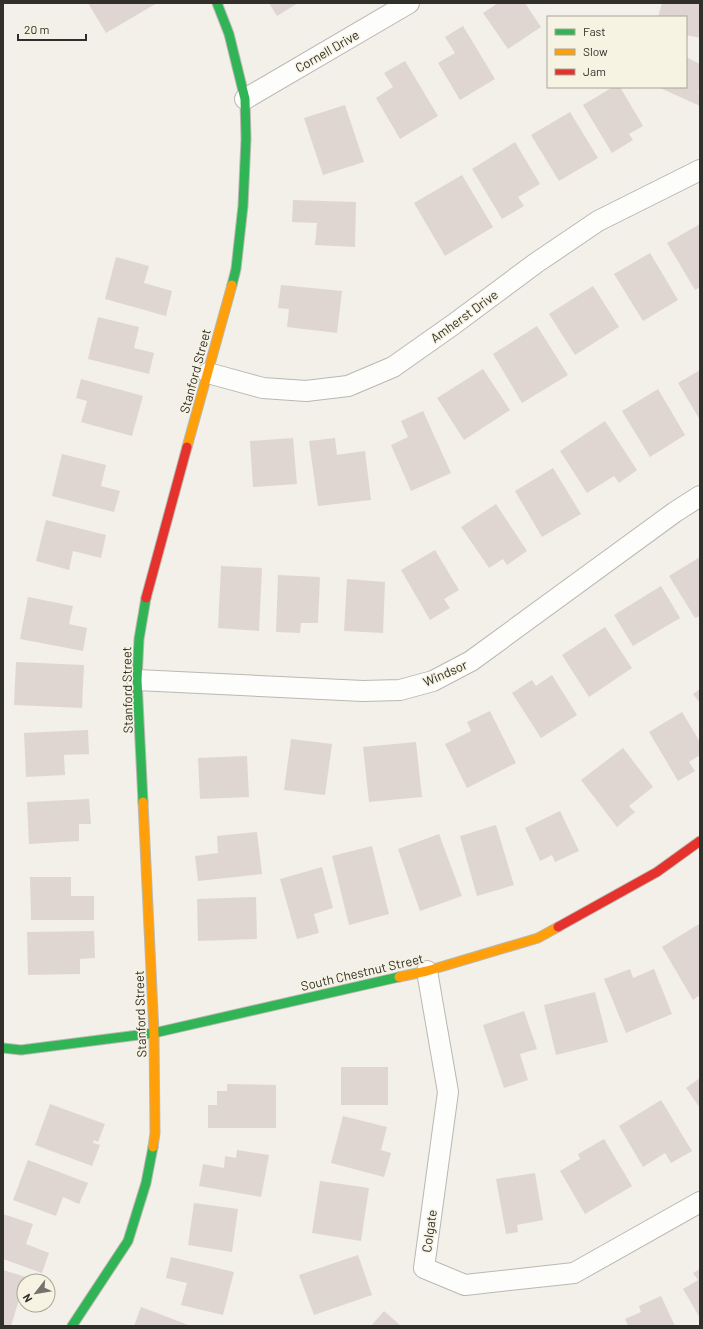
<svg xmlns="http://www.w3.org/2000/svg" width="703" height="1329" font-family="Barlow,sans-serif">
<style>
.building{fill:#dfd6d2}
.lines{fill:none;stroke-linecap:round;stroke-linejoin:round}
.street-casing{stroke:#bab8b2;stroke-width:22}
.fast-casing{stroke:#bab8b2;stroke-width:11}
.slow-casing{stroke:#bab8b2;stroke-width:11}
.jam-casing{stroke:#bab8b2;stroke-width:11}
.street{stroke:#fdfdfc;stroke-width:20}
.fast{stroke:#30b455;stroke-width:9}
.slow{stroke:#ff9f0a;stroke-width:9}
.jam{stroke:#e5322d;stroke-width:9}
.labels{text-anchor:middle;stroke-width:3;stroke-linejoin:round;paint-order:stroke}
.street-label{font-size:13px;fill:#302f29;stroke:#f7f3e3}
</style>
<rect width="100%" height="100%" fill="#f2f0e8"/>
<!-- building -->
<g class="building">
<polygon points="88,3 157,3 106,33"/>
<polygon points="269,3 298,3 277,16"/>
<polygon points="498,3 525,3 541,27 508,49 483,13"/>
<polygon points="662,3 700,3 700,38 686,35 686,17 658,17"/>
<polygon points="463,26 495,79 460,100 438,63 455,53 445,37"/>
<polygon points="686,57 700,64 700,89 698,92 700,93 700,106 658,87 686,87"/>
<polygon points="405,61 438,116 400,139 376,98 393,87 384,73"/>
<polygon points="613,87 620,87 643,126 629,134 633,140 612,153 583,105"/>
<polygon points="345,105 364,162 323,175 304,118"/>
<polygon points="570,112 598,158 559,181 531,135"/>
<polygon points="515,142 540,184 518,197 524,206 502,219 472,169"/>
<polygon points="462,175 493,227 445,256 414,203"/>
<polygon points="293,200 356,202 355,247 315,245 317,223 292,222"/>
<polygon points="700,224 700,287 695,290 667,243"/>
<polygon points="650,253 678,300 643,321 614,274"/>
<polygon points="116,257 149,266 144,283 172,291 166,316 105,299"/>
<polygon points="281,285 342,291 337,333 287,327 289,309 278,308"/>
<polygon points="593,286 619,327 575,355 549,314"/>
<polygon points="98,317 139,327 134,348 154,353 149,374 88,359"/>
<polygon points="537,326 568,375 522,403 493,354"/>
<polygon points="483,369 510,410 464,440 437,398"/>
<polygon points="700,370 700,420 678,383"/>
<polygon points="81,379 143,396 132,436 81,422 87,401 76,398"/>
<polygon points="658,389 685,435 650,457 622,411"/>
<polygon points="423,411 451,473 411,491 391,445 408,437 401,421"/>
<polygon points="605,421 637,470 619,483 614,476 587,493 560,451"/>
<polygon points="293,438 297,484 253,487 250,441"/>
<polygon points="335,438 337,455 365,451 371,500 318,506 309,441"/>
<polygon points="62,454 106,465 101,486 120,491 114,512 52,496"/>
<polygon points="553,468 581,514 542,537 515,491"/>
<polygon points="496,504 527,551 507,565 503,559 489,568 461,527"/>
<polygon points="46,520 106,535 101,558 73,551 69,570 36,561"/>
<polygon points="435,550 459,590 444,599 450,608 430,620 401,570"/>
<polygon points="700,557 700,616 695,618 669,576"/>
<polygon points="221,566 262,568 259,631 218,628"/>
<polygon points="278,575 320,577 318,623 301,623 300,633 276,632"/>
<polygon points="347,579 385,582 383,633 344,631"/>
<polygon points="661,586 680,618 633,646 614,615"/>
<polygon points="28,597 73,606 69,624 87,628 83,651 20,639"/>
<polygon points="605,627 632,668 589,697 562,655"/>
<polygon points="16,662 84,665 82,708 14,705"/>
<polygon points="552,675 577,715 541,738 512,693 532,680 536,686"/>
<polygon points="700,689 700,703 693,694"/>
<polygon points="490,711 516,763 467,788 445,744 471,731 467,722"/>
<polygon points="682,712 700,742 700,755 689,762 695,771 678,781 649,732"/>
<polygon points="88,730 89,754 64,755 65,775 26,777 24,733"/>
<polygon points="291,739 332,744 325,795 284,790"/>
<polygon points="416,742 422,797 369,802 363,747"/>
<polygon points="623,748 653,787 629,806 635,812 617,827 581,780"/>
<polygon points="247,756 249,797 200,799 198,758"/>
<polygon points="89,799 91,824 79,824 79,841 29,844 27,802"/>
<polygon points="560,811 579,851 555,862 552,855 540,861 525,828"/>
<polygon points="496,825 514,885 477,896 460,836"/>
<polygon points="257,832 262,874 198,881 195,856 218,853 217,836"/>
<polygon points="439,834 462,896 420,911 398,849"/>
<polygon points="372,846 389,914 349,925 332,856"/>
<polygon points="322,867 333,908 314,914 319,933 297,939 280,879"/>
<polygon points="30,877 71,877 71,896 94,896 94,920 31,920"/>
<polygon points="256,897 257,939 198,941 197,899"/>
<polygon points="699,924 700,978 699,979 700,982 700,995 693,1000 662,947"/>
<polygon points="94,931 95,958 80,959 80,974 28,975 27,932"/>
<polygon points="630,969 633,978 654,969 672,1014 626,1033 604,979"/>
<polygon points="595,992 608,1042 556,1055 544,1005"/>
<polygon points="524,1011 537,1049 520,1054 528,1080 504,1088 483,1025"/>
<rect x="341" y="1067" width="47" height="38"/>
<polygon points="700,1078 700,1108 686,1088"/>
<polygon points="227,1084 276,1085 276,1128 208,1128 208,1105 217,1105 217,1091 227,1091"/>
<polygon points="661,1100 692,1151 671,1163 665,1153 643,1167 619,1126"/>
<polygon points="50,1104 105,1124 98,1142 94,1140 93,1143 100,1145 92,1166 35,1145"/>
<polygon points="343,1116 387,1127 381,1150 391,1153 384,1177 331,1163"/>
<polygon points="604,1139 632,1186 585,1214 560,1171 580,1159 578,1154"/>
<polygon points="237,1150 269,1155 261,1197 199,1186 203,1164 224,1168 225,1156 236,1158"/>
<polygon points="28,1160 88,1183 79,1204 63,1197 56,1216 13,1200"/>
<polygon points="535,1173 543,1220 517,1225 518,1232 506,1234 496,1179"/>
<polygon points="320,1181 369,1188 361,1241 312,1233"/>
<polygon points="194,1203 238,1209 232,1252 188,1245"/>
<polygon points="3,1214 33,1224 26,1244 49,1253 42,1273 3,1259"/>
<polygon points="358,1255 372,1295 314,1315 299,1275"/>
<polygon points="171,1257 234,1272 223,1315 181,1305 187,1283 166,1278"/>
<polygon points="700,1269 700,1318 683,1289 698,1280 693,1273"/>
<polygon points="3,1270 26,1277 11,1326 3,1326"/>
<polygon points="661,1296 675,1326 628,1326 625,1319 641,1312 639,1306"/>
<polygon points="141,1307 191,1326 134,1326"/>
<polygon points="384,1311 401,1326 371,1326"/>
</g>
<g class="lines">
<!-- street casing -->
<g class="street-casing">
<g id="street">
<polyline points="245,99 409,3"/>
<polyline points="208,373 263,388 306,391 348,386 393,367 454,324 536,263 598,221 700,170"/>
<polyline points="137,680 363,691 400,690 433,681 471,661 675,512 700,496"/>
<polyline points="427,971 448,1092 424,1268 465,1285 574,1273 700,1202"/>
</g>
</g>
<!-- fast casing -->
<g class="fast-casing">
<g id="fast">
<polyline points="217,3 229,34 245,99 246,139 243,206 236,269 232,285"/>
<polyline points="143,802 137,680 139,639 146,598"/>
<polyline points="3,1048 21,1050 154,1033 399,977"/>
<polyline points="72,1326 128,1241 146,1183 153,1147"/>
</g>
</g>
<!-- slow casing -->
<g class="slow-casing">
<g id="slow">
<polyline points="187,447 232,285"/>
<polyline points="143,802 154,1033 155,1133 153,1147"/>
<polyline points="399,977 427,971 538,938 558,927"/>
</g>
</g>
<!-- jam casing -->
<g class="jam-casing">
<g id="jam">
<polyline points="146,598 187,447"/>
<polyline points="558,927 657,872 700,841"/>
</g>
</g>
<!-- street -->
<use href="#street" class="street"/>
<!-- fast -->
<use href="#fast" class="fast"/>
<!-- slow -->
<use href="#slow" class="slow"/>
<!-- jam -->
<use href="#jam" class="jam"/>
</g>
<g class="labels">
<!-- street labels -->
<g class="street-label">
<text transform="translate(327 51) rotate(-30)" y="5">Cornell Drive</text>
<text transform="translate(464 316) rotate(-36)" y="5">Amherst Drive</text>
<text transform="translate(195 371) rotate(-75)" y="5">Stanford Street</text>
<text transform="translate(445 673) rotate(-24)" y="5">Windsor</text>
<text transform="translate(127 690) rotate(-91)" y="5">Stanford Street</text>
<text transform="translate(362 972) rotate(-13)" y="5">South Chestnut Street</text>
<text transform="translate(140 1014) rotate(-92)" y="5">Stanford Street</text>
<text transform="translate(429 1231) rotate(-82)" y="5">Colgate</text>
</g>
</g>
<!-- border -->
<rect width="703" height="1329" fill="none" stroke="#302f29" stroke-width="8"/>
<!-- legend -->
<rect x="547" y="16" width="140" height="72" fill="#f7f3e3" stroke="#a7a599"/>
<rect x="555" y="29" width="20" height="6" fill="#30b455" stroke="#a7a599"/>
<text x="583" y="36" font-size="12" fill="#302f29">Fast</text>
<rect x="555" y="49" width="20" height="6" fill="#ff9f0a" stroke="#a7a599"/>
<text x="583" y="56" font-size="12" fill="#302f29">Slow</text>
<rect x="555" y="69" width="20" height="6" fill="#e5322d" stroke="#a7a599"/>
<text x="583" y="76" font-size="12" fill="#302f29">Jam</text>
<!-- north arrow -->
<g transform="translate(36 1293) rotate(239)"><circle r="19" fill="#f7f3e3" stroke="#a7a599"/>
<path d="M0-3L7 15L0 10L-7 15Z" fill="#74736c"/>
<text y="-6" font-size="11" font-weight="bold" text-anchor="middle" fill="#302f29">N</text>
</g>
<!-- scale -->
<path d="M18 34v6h68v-6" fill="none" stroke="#302f29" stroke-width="2"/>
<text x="24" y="34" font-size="12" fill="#302f29" stroke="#f7f3e3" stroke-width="3" paint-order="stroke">20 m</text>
</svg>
